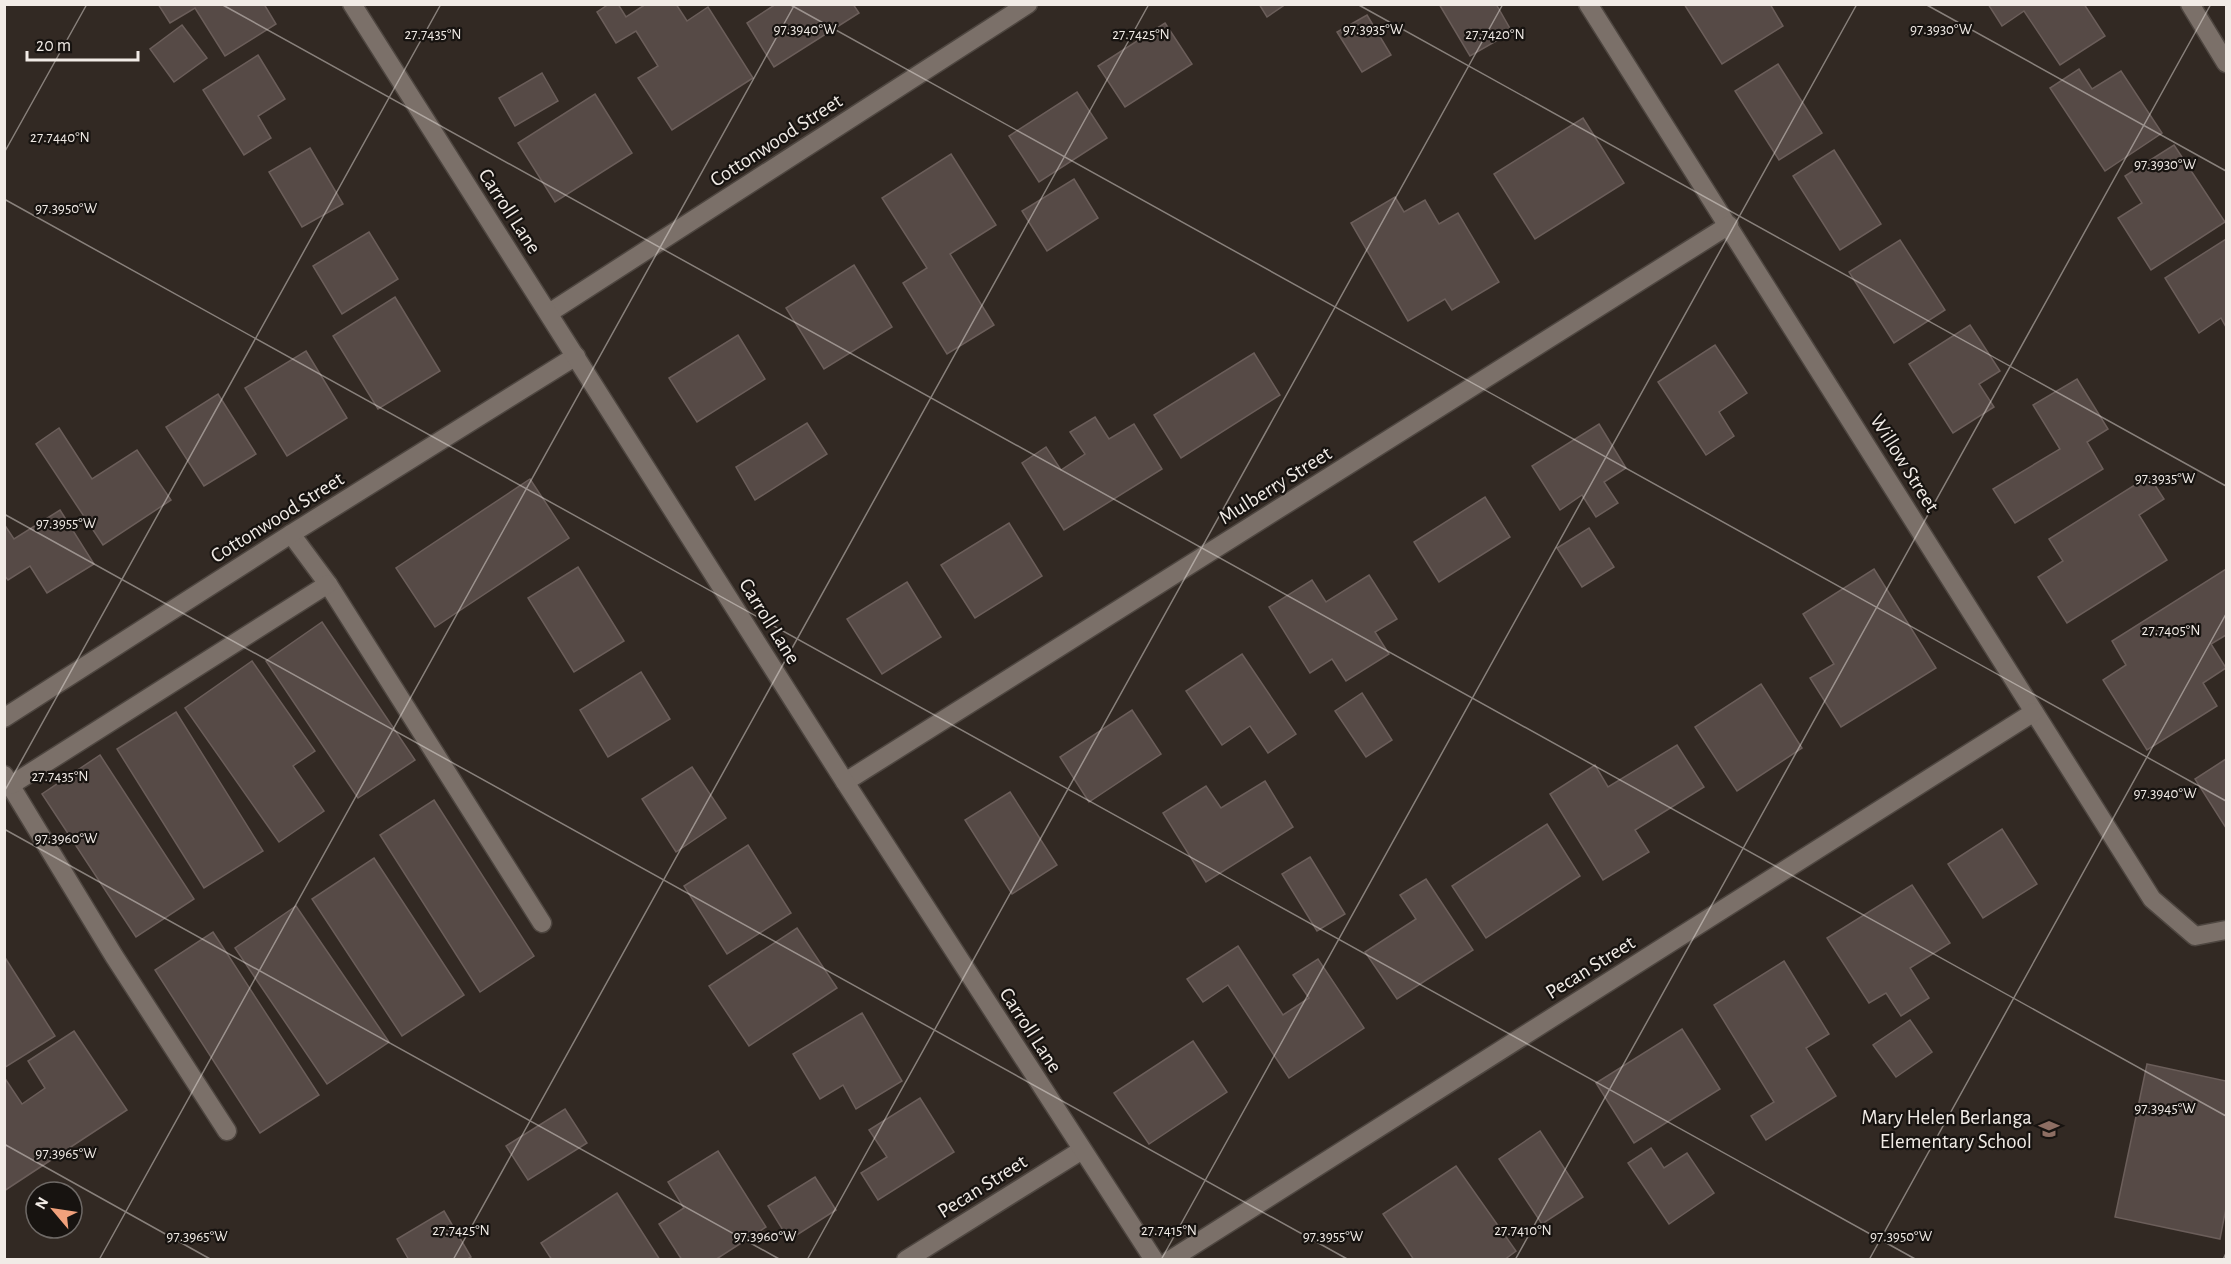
<svg xmlns="http://www.w3.org/2000/svg" width="2231" height="1264" font-family="'Alegreya Sans',sans-serif">
<style>
.building{fill:#564a46;stroke:#6b5e5a;stroke-width:1.5}
.lines{fill:none;stroke-linecap:round;stroke-linejoin:round}
.service-casing{stroke:#4e4640;stroke-width:21}
.minor-casing{stroke:#4e4640;stroke-width:21}
.tertiary-casing{stroke:#4e4640;stroke-width:21}
.service{stroke:#7b7069;stroke-width:18}
.minor{stroke:#7b7069;stroke-width:18}
.tertiary{stroke:#7b7069;stroke-width:18}
.ticks{fill:none;stroke:#f1ebe6;stroke-width:1.5;stroke-opacity:0.45}
.labels{text-anchor:middle;stroke-width:4.5;stroke-linejoin:round;paint-order:stroke}
.street-label{font-size:21px;fill:#f1ebe6;stroke:#171310}
.poi-label{font-size:21px;fill:#f1ebe6;stroke:#171310;text-anchor:end}
.ticks-label{font-size:15px;text-anchor:middle;fill:#f1ebe6;stroke:#171310;stroke-width:4.5;stroke-linejoin:round;paint-order:stroke}
</style>
<rect width="100%" height="100%" fill="#322923"/>
<!-- building -->
<g class="building">
<polygon points="158,4 264,4 276,24 225,56 195,8 170,23"/>
<polygon points="609,4 618,4 626,17 646,4 676,4 687,21 708,7 753,78 672,130 638,78 658,66 636,31 616,43 597,12"/>
<polygon points="776,4 853,4 859,13 774,67 747,23"/>
<polygon points="1259,4 1286,4 1267,17"/>
<polygon points="1439,4 1496,4 1512,32 1470,56"/>
<polygon points="1684,4 1770,4 1783,26 1722,64"/>
<polygon points="1988,4 2084,4 2105,36 2060,65 2024,11 2002,26"/>
<polygon points="1367,15 1391,55 1362,72 1337,32"/>
<polygon points="1165,23 1192,64 1125,107 1098,66"/>
<polygon points="182,25 207,58 174,82 150,49"/>
<polygon points="258,55 285,99 258,116 271,138 244,155 203,90"/>
<polygon points="1778,64 1822,133 1779,160 1735,91"/>
<polygon points="2079,69 2092,89 2121,71 2162,133 2105,171 2050,88"/>
<polygon points="542,73 558,101 515,126 499,98"/>
<polygon points="1077,92 1107,138 1039,182 1009,136"/>
<polygon points="595,94 632,153 555,202 518,143"/>
<polygon points="1583,118 1624,183 1535,239 1494,174"/>
<polygon points="2174,145 2225,222 2151,270 2118,218 2142,203 2125,176"/>
<polygon points="310,148 343,204 302,227 269,172"/>
<polygon points="1834,150 1881,224 1840,250 1793,176"/>
<polygon points="951,154 996,225 950,254 994,325 947,354 903,283 927,268 882,198"/>
<polygon points="1074,179 1098,218 1047,251 1022,211"/>
<polygon points="1395,197 1404,212 1425,200 1439,224 1458,213 1499,282 1452,310 1445,299 1408,321 1351,223"/>
<polygon points="369,232 398,279 342,314 313,266"/>
<polygon points="2226,239 2226,327 2221,318 2199,333 2165,278"/>
<polygon points="1900,240 1945,310 1894,343 1849,272"/>
<polygon points="854,265 892,327 824,369 786,308"/>
<polygon points="395,297 440,371 378,409 333,336"/>
<polygon points="1970,325 2000,371 1979,384 1994,407 1953,433 1909,364"/>
<polygon points="738,335 765,379 697,422 669,378"/>
<polygon points="1715,345 1747,393 1719,412 1734,436 1706,455 1658,382"/>
<polygon points="306,351 347,418 287,456 245,388"/>
<polygon points="1254,353 1280,395 1181,458 1154,415"/>
<polygon points="2077,379 2108,429 2087,442 2103,469 2015,523 1993,489 2060,449 2033,405"/>
<polygon points="218,394 256,454 204,486 166,427"/>
<polygon points="1095,417 1109,439 1134,424 1162,469 1064,530 1022,463 1046,447 1061,470 1085,454 1070,432"/>
<polygon points="807,423 827,454 755,500 736,467"/>
<polygon points="1599,424 1626,468 1604,482 1618,503 1596,517 1582,495 1560,510 1532,466"/>
<polygon points="59,428 92,479 137,450 171,500 103,545 36,444"/>
<polygon points="2149,476 2164,499 2139,515 2167,560 2067,623 2038,577 2063,561 2049,539"/>
<polygon points="530,479 569,538 435,627 396,568"/>
<polygon points="1485,497 1510,537 1439,582 1414,542"/>
<polygon points="60,510 94,564 47,593 30,566 8,580 4,575 4,524 14,539"/>
<polygon points="1009,523 1042,576 975,618 941,565"/>
<polygon points="1589,528 1614,567 1582,587 1557,548"/>
<polygon points="578,567 624,641 574,672 528,598"/>
<polygon points="1874,569 1936,668 1841,727 1810,678 1834,664 1803,614"/>
<polygon points="2226,569 2226,635 2211,644 2226,668 2203,683 2217,706 2147,750 2103,680 2126,665 2112,641"/>
<polygon points="1369,575 1397,619 1375,632 1389,654 1346,681 1332,659 1310,673 1269,607 1312,580 1326,602"/>
<polygon points="907,582 941,637 882,674 847,619"/>
<polygon points="322,622 415,760 358,798 266,661"/>
<polygon points="1242,654 1296,734 1268,753 1250,726 1222,745 1186,691"/>
<polygon points="252,661 315,751 293,766 324,811 279,842 185,708"/>
<polygon points="641,672 670,719 608,757 580,710"/>
<polygon points="1761,684 1802,748 1737,791 1695,727"/>
<polygon points="1362,693 1392,740 1366,757 1335,711"/>
<polygon points="1132,710 1161,754 1089,802 1060,757"/>
<polygon points="176,712 263,851 204,888 117,749"/>
<polygon points="1677,745 1704,787 1635,830 1649,852 1603,880 1550,794 1595,765 1608,787"/>
<polygon points="100,755 194,899 136,937 42,794"/>
<polygon points="2226,759 2226,828 2195,779"/>
<polygon points="692,767 726,818 676,852 642,799"/>
<polygon points="1265,781 1293,827 1206,882 1163,813 1206,786 1221,808"/>
<polygon points="1010,792 1057,865 1012,894 965,820"/>
<polygon points="434,800 534,956 480,992 380,835"/>
<polygon points="1547,824 1580,876 1486,938 1452,886"/>
<polygon points="2002,829 2037,884 1983,918 1948,864"/>
<polygon points="748,845 791,913 727,954 684,886"/>
<polygon points="1310,857 1345,914 1317,931 1282,874"/>
<polygon points="374,858 464,995 402,1036 312,899"/>
<polygon points="1426,879 1473,950 1397,999 1365,952 1416,919 1400,895"/>
<polygon points="1912,885 1950,943 1910,968 1929,998 1901,1016 1886,993 1869,1003 1827,938"/>
<polygon points="296,906 389,1042 327,1084 235,948"/>
<polygon points="797,928 837,988 749,1046 709,986"/>
<polygon points="213,932 319,1095 260,1133 155,970"/>
<polygon points="1238,946 1283,1015 1309,998 1293,975 1318,959 1364,1028 1289,1078 1228,985 1203,1002 1187,979"/>
<polygon points="4,956 55,1036 4,1068"/>
<polygon points="1784,961 1829,1034 1806,1048 1836,1096 1766,1140 1751,1116 1774,1102 1714,1005"/>
<polygon points="862,1013 902,1081 856,1109 843,1085 820,1099 793,1054"/>
<polygon points="1910,1020 1932,1052 1896,1077 1873,1045"/>
<polygon points="1682,1029 1720,1089 1634,1143 1596,1083"/>
<polygon points="74,1031 127,1110 4,1191 4,1077 22,1104 45,1088 28,1061"/>
<polygon points="1193,1041 1227,1092 1149,1144 1114,1093"/>
<polygon points="2147,1064 2226,1081 2226,1208 2220,1239 2115,1217"/>
<polygon points="920,1098 954,1152 878,1200 861,1173 887,1157 869,1130"/>
<polygon points="565,1109 587,1143 528,1180 506,1146"/>
<polygon points="1540,1131 1583,1197 1542,1224 1499,1159"/>
<polygon points="1651,1148 1664,1168 1687,1153 1714,1193 1669,1224 1628,1163"/>
<polygon points="718,1151 766,1227 715,1260 682,1260 659,1224 684,1208 668,1182"/>
<polygon points="1456,1166 1516,1251 1504,1260 1414,1260 1383,1214"/>
<polygon points="815,1177 836,1210 789,1240 768,1206"/>
<polygon points="617,1193 660,1260 552,1260 541,1243"/>
<polygon points="444,1211 471,1257 466,1260 409,1260 397,1239"/>
</g>
<g class="lines">
<!-- service casing -->
<g class="service-casing">
<g id="service">
<polyline points="291,534 328,584 542,923"/>
<polyline points="4,775 114,956 227,1131"/>
<polyline points="11,785 328,584"/>
</g>
</g>
<!-- minor casing -->
<g class="minor-casing">
<g id="minor">
<polyline points="1588,4 2152,899 2195,936 2226,930"/>
<polyline points="2190,4 2226,63"/>
<polyline points="549,313 1028,4"/>
<polyline points="4,718 291,534 576,356"/>
<polyline points="845,782 1729,225"/>
<polyline points="906,1260 1082,1150"/>
<polyline points="1170,1260 2034,712"/>
</g>
</g>
<!-- tertiary casing -->
<g class="tertiary-casing">
<polyline id="tertiary" points="352,4 845,782 1154,1260"/>
</g>
<!-- service -->
<use href="#service" class="service"/>
<!-- minor -->
<use href="#minor" class="minor"/>
<!-- tertiary -->
<use href="#tertiary" class="tertiary"/>
</g>
<!-- ticks -->
<path class="ticks" d="M221,4L2226,1116M789,4L2226,801M1357,4L2226,486M1925,4L2226,171M4,153L87,4M4,199L1917,1260M4,514L1349,1260M4,792L441,4M4,829L781,1260M4,1144L212,1260M99,1260L795,4M453,1260L1149,4M807,1260L1503,4M1161,1260L1857,4M1515,1260L2211,4M1869,1260L2226,614M2223,1260L2226,1253"/>
<!-- icons -->
<defs>
<g id="school-bare" transform="scale(1.62)"><path d="M0-5L7-2L0 1L-7-2ZM-4 1L0 2.5L4 1V4Q0 6-4 4Z" fill="#8d6e63" stroke="#171310" stroke-width="2.5" paint-order="stroke"/></g>
</defs>
<g fill-rule="evenodd">
<use href="#school-bare" x="2049" y="1129"/>
</g>
<g class="labels">
<!-- street labels -->
<g class="street-label">
<text transform="translate(776 140) rotate(-33)" y="7">Cottonwood Street</text>
<text transform="translate(510 211) rotate(57)" y="7">Carroll Lane</text>
<text transform="translate(1905 463) rotate(58)" y="7">Willow Street</text>
<text transform="translate(1275 485) rotate(-32)" y="7">Mulberry Street</text>
<text transform="translate(277 517) rotate(-32)" y="7">Cottonwood Street</text>
<text transform="translate(770 621) rotate(58)" y="7">Carroll Lane</text>
<text transform="translate(1590 967) rotate(-32)" y="7">Pecan Street</text>
<text transform="translate(1031 1030) rotate(57)" y="7">Carroll Lane</text>
<text transform="translate(982 1186) rotate(-32)" y="7">Pecan Street</text>
</g>
<!-- poi labels -->
<g class="poi-label">
<text x="2032" y="1124">Mary Helen Berlanga<tspan x="2032" dy="24">Elementary School</tspan></text>
</g>
</g>
<g class="ticks-label">
<text x="805" y="34">97.3940°W</text>
<text x="1373" y="34">97.3935°W</text>
<text x="1941" y="34">97.3930°W</text>
<text x="433" y="39">27.7435°N</text>
<text x="1141" y="39">27.7425°N</text>
<text x="1495" y="39">27.7420°N</text>
<text x="60" y="142">27.7440°N</text>
<text x="2165" y="169">97.3930°W</text>
<text x="66" y="213">97.3950°W</text>
<text x="2165" y="483">97.3935°W</text>
<text x="66" y="528">97.3955°W</text>
<text x="2171" y="635">27.7405°N</text>
<text x="60" y="781">27.7435°N</text>
<text x="2165" y="798">97.3940°W</text>
<text x="66" y="843">97.3960°W</text>
<text x="2165" y="1113">97.3945°W</text>
<text x="66" y="1158">97.3965°W</text>
<text x="461" y="1235">27.7425°N</text>
<text x="1169" y="1235">27.7415°N</text>
<text x="1523" y="1235">27.7410°N</text>
<text x="197" y="1241">97.3965°W</text>
<text x="765" y="1241">97.3960°W</text>
<text x="1333" y="1241">97.3955°W</text>
<text x="1901" y="1241">97.3950°W</text>
</g>
<!-- border -->
<rect width="2231" height="1264" fill="none" stroke="#f1ebe6" stroke-width="12"/>
<!-- north arrow -->
<g transform="translate(54 1210) rotate(299)"><circle r="28" fill="#171310" stroke="#6e6966" stroke-width="1.5"/>
<path d="M0-4.5L10 22L0 15L-10 22Z" fill="#f1a17c"/>
<text y="-9" font-size="16" font-weight="bold" text-anchor="middle" fill="#f1ebe6">N</text>
</g>
<!-- scale -->
<path d="M27 51v9h111v-9" fill="none" stroke="#f1ebe6" stroke-width="3"/>
<text x="36" y="51" font-size="18" fill="#f1ebe6" stroke="#171310" stroke-width="4.5" paint-order="stroke">20 m</text>
</svg>
